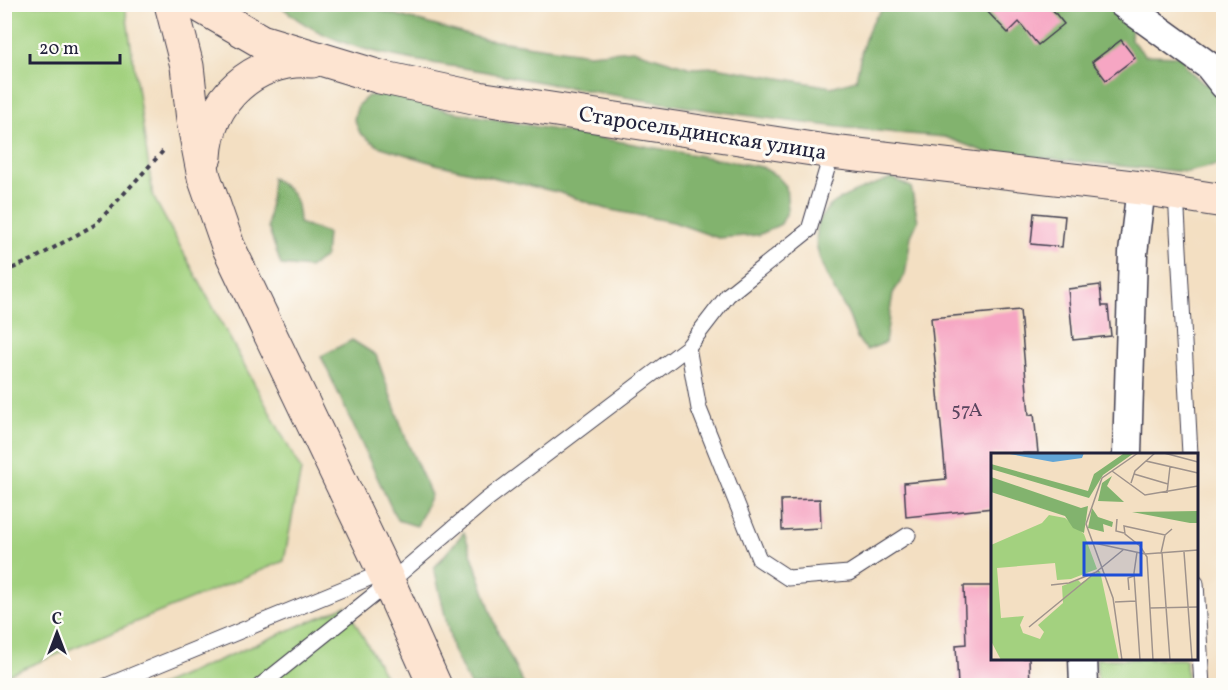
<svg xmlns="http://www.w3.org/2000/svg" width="1228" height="690" font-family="Vollkorn,serif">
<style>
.green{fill:#a3d17f;stroke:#627a5d;stroke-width:1.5}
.forest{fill:#82b36e;stroke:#526a54;stroke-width:1.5}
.building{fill:#f6a6c3}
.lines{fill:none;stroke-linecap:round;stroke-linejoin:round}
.lane-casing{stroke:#413e4f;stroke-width:17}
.street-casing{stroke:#413e4f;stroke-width:31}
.secondary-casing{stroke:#413e4f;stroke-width:35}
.path{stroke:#413e4f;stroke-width:4;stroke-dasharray:4.5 4.5;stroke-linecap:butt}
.lane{stroke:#fff;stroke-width:15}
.street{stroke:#fff;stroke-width:28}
.secondary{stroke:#fde4d1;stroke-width:33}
.labels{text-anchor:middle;stroke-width:6;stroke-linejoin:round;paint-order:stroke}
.number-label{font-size:20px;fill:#57435d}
.street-label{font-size:22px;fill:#22223b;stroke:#fdfcf7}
.inset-road{fill:none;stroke:#9f938c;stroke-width:1.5}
.view{fill:#1d4ed8;fill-opacity:0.15;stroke:#1d4ed8;stroke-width:3}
.inset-edge{fill:none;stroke:#22223b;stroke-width:3}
</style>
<rect width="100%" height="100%" fill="#fdfcf7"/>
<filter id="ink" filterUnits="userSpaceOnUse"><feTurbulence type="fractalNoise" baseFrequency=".0167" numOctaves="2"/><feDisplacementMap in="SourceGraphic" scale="12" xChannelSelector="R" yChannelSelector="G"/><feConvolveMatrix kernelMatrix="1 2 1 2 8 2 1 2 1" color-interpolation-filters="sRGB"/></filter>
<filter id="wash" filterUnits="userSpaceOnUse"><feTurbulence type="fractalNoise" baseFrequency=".008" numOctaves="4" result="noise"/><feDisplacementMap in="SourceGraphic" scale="24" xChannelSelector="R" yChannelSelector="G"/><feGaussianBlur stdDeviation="1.35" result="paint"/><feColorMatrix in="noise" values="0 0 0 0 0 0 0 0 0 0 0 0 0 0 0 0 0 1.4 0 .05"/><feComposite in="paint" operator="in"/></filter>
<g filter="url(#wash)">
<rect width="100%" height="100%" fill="#f3dfc2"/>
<!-- green -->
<g class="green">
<polygon points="4,5 125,5 153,196 301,470 284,561 5,676"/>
<polygon points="346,606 390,685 158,686"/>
<polygon points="1096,659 1186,659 1187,681 1098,685"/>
</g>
<!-- forest -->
<g class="forest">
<path d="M287,4L361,5L483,39L589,54L633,50L691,68L716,67L831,87L856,80C861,53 865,22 887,5H1119L1132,17L1131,40L1145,55L1182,56L1186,67L1204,84L1223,83V164L1187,172L1130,167L985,152L945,137C793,125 642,102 492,73C424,60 337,56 283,8Z"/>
<polygon points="390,94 449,111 762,167 777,176 786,186 788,210 781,224 759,235 718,238 673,222 606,209 561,193 436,164 378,146 360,133 354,119 358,105 368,96"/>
<path d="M272,178C294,192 298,196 299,223L327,233L325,257L309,268L281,265L268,227Z"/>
<path d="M892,178L911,187L918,221L911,236L905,275L893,293L885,343L867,350C851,336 855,323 844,307C828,280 802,240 826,210C839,195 874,185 892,178Z"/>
<polygon points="352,340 376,355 406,439 431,495 417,526 397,520 321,356"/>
<polygon points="464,532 498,632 524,685 470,685 453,650 434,568"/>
</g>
<g id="blocks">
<!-- building -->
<g class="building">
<polygon points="980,4 1048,4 1064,24 1038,45 1019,22 1008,33"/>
<polygon points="1121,40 1135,58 1106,80 1092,62"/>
<polygon points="1034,213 1065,216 1062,247 1031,244"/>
<polygon points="1100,285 1102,306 1108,306 1111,336 1073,340 1068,289"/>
<polygon points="1020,310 1029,415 1034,414 1038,453 993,454 993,508 906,517 904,483 946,479 931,318"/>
<polygon points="820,499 821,528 782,530 781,500"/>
<polygon points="964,586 993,586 993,658 1029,658 1030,686 958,686 956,645 966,644"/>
</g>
</g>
</g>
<g filter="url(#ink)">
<use href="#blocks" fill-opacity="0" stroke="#413e4f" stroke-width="1.5"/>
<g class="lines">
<!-- lane casing -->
<g class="lane-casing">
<g id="lane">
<polyline points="1176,193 1190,454"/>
<polyline points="688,347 699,409 759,559 788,578 849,573 908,535"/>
<polyline points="1196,583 1202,686"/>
<polyline points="106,686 384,572"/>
<polyline points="260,686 389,583 486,500 688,347 728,295 809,230 832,152"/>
</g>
</g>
<!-- street casing -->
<g class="street-casing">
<g id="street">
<polyline points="1123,4 1209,66 1224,85"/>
<polyline points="1127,454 1133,253 1141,188"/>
<polyline points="1083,658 1084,686"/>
</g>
</g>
<!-- secondary casing -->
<g class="secondary-casing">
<g id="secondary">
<polyline points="171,4 187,66 193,120 204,177 228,246 384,572 435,686"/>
<polyline points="197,4 261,41 380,77 478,98 832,152 1141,188 1224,201"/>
<path d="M205,157C208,99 255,57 312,61"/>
</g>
</g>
<!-- path -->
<polyline class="path" points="4,272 32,260 96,224 165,149"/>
<!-- lane -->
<use href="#lane" class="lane"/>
<!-- street -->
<use href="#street" class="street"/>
<!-- secondary -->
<use href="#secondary" class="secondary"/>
</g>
</g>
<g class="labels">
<!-- number labels -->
<g class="number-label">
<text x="967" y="416">57А</text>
</g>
<!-- street labels -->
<g class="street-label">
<text transform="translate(703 132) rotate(9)" y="8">Старосельдинская улица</text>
</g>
</g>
<!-- overview -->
<g transform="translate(991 453)">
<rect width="207" height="207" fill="#f3dfc2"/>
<path d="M58,62L74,65L93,81L106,116L80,126L66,127L64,110L6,115L10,165L33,163L29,172L32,180L49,186L53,179L47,172L72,150L71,133L87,127L90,130L109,118L128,207H10L0,188V92L51,70Z" fill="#a3d17f"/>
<path d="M143,0L112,22L98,45L0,16V11L97,38L103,21L132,1ZM121,23L116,33L133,49L107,48L111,30ZM0,24L90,55L97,53L93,80L82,75L74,63L0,39ZM101,55L107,64L122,69L121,74L112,71L113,79L97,75ZM207,58V70H199L141,59Z" fill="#82b36e"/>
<path d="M13,0H93L91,5L62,9Z" fill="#61a5d6"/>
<path class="inset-road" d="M164,0L155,8L207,20M173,0L207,9M121,18L154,42L207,33M143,21L177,31M140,30L144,18L155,8M176,40L179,14M126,66L125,78L133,80M103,90L154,101M146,99L143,120L149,207M193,99L201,207M170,100L174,82M171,100L179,207M154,101L207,97M60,132L78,130L108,118M138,137L137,125L143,123M124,149L145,148M159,155L207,154M38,174L132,97M131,207L122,145L95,71L111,25L147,0M162,207L156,104L149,93L134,81L133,73L174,82L181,76"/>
<path class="view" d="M93,90H150V122H93Z"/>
<rect width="207" height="207" class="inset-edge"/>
</g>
<!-- margin -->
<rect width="1228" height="690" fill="none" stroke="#fdfcf7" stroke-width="24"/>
<!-- north arrow -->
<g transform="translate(57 633)" stroke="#fdfcf7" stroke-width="4.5" paint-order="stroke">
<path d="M0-4.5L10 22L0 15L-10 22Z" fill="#22223b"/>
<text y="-9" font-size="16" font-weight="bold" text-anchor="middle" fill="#22223b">С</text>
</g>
<!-- scale -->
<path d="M30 54v9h90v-9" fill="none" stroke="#22223b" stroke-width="3"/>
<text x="39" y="54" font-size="18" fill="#22223b" stroke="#fdfcf7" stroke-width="4.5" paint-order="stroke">20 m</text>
</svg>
